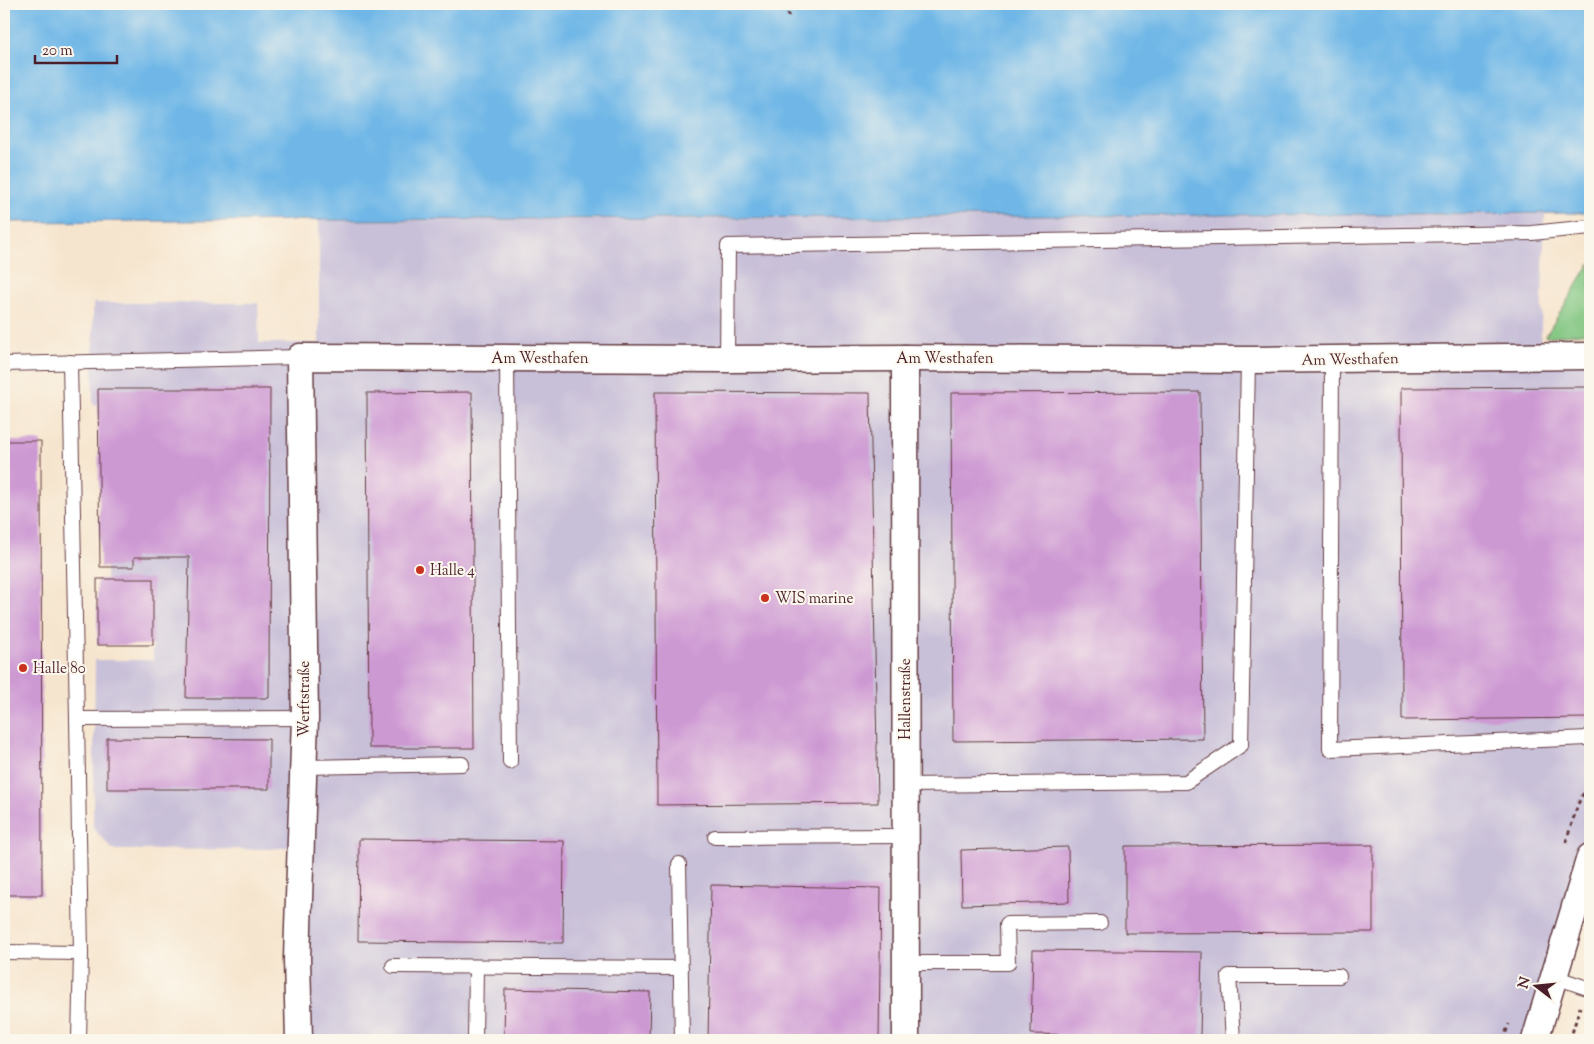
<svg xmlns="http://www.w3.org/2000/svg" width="1594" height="1044" font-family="'Sorts Mill Goudy',serif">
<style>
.industrial{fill:#c8bfd8}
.green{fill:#80c580;stroke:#657256}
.water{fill:#6fb7e7;stroke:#5c6b89}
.building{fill:#cd99d3}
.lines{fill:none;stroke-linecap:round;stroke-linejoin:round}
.lane-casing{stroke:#643d43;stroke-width:16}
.street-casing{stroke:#643d43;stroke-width:29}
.path{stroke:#643d43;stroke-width:3;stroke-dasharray:4 4;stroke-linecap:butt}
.lane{stroke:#fff;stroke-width:14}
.street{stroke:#fff;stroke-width:26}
.poi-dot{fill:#c8321e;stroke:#fbf7ec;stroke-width:2}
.labels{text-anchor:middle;stroke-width:4;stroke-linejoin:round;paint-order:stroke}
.street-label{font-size:15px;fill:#4a1f2b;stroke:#fbf7ec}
.poi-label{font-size:15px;fill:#4a1f2b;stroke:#fbf7ec;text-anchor:start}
</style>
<rect width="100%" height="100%" fill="#fbf7ec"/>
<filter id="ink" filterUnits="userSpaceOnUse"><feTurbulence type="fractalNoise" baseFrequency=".02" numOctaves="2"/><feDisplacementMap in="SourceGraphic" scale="10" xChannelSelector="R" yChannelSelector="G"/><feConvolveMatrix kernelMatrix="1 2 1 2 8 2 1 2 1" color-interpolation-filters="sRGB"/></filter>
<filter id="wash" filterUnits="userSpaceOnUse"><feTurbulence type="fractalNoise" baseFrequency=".0096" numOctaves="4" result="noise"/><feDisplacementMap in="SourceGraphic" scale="20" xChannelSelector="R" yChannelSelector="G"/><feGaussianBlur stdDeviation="1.12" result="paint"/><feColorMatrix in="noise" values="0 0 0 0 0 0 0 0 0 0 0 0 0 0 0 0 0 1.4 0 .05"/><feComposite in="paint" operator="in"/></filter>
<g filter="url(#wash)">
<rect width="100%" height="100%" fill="#f6e5ce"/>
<!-- industrial -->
<polygon class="industrial" points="1545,214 1540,357 1590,356 1590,857 1535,1040 299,1040 301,846 269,849 113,850 93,828 95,660 153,660 153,580 106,579 106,567 100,567 98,405 93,404 93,303 258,303 259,343 319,343 319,221"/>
<!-- green -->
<polygon class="green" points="1590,263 1590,332 1545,337"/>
<!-- water -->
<polygon class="water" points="4,4 1590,4 1590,213 4,222"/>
<g id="blocks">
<!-- building -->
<g class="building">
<polygon points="1590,387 1590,718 1402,720 1401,388"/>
<polygon points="98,389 270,389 269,698 186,698 189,557 134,557 134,567 100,567"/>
<polygon points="472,392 474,748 369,748 367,393"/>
<polygon points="655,392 870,393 878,803 657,805"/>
<polygon points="1200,392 1203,739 953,741 951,393"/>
<polygon points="4,441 41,441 42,895 4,895"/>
<rect x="97" y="579" width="56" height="66"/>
<polygon points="107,738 269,739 269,789 107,789"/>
<polygon points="359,839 564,841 563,943 358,941"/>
<polygon points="1373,845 1373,932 1125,933 1125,846"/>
<polygon points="1068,847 1069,902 962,905 961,850"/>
<polygon points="711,885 881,888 879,1040 708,1040"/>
<polygon points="1033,950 1202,952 1200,1037 1031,1034"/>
<polygon points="505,989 650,992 649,1040 504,1040"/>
</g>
</g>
</g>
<g filter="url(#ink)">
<use href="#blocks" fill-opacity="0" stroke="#643d43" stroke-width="1"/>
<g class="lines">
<!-- lane casing -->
<g class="lane-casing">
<g id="lane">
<polyline points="507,358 510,762"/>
<polyline points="727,359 728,246 1532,233 1590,227"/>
<polyline points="1332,360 1330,749 1588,738 1590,735"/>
<polyline points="70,362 77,719 305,718"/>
<polyline points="4,364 300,357"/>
<polyline points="304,767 462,764"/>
<polyline points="905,785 1186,782 1241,745 1248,360"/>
<polyline points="715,837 905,836"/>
<polyline points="679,864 682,1040"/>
<polyline points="4,952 81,953 77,719"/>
<polyline points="905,963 1008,963 1007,924 1100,923"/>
<polyline points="393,966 681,968"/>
<polyline points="1555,977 1590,989"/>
<polyline points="79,1040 81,953"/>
<polyline points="475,1040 476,967"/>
<polyline points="1233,1040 1229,976 1339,976"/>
</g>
</g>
<!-- street casing -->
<g class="street-casing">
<g id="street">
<polyline points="905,358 906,1040"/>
<polyline points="299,1040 297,958 305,718 300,357 727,359 905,358 1248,360 1590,356"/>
<polyline points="1535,1040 1590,857"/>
</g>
</g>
<!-- path -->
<g class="path">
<polyline points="788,17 788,4"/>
<polyline points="1566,842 1578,804 1590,780"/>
<polyline points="1503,1040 1509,1024"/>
<polyline points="1570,1040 1580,1007"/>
</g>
<!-- lane -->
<use href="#lane" class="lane"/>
<!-- street -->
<use href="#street" class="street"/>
</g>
</g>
<!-- markers -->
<g class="poi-dot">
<circle cx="420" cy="570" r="5"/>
<circle cx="765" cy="598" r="5"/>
<circle cx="23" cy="668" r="5"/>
</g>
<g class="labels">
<!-- street labels -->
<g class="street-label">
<text x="540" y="363">Am Westhafen</text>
<text x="945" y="363">Am Westhafen</text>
<text transform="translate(1350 359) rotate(-1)" y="5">Am Westhafen</text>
<text transform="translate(304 699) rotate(-90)" y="5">Werftstraße</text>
<text transform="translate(905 699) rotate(-90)" y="5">Hallenstraße</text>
</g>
<!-- poi labels -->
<g class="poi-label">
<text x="430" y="575">Halle 4</text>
<text x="775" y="603">WIS marine</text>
<text x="33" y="673">Halle 80</text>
</g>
</g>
<!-- margin -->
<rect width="1594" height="1044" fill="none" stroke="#fbf7ec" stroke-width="20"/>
<!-- north arrow -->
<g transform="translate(1536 986) rotate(286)" stroke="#fbf7ec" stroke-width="4" paint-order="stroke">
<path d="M0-4L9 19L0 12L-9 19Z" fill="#4a1f2b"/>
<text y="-8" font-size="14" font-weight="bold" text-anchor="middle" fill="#4a1f2b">N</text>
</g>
<!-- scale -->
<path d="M35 55v8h82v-8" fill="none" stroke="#4a1f2b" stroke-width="2.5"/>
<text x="42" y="55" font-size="15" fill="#4a1f2b" stroke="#fbf7ec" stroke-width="4" paint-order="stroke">20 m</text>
</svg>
